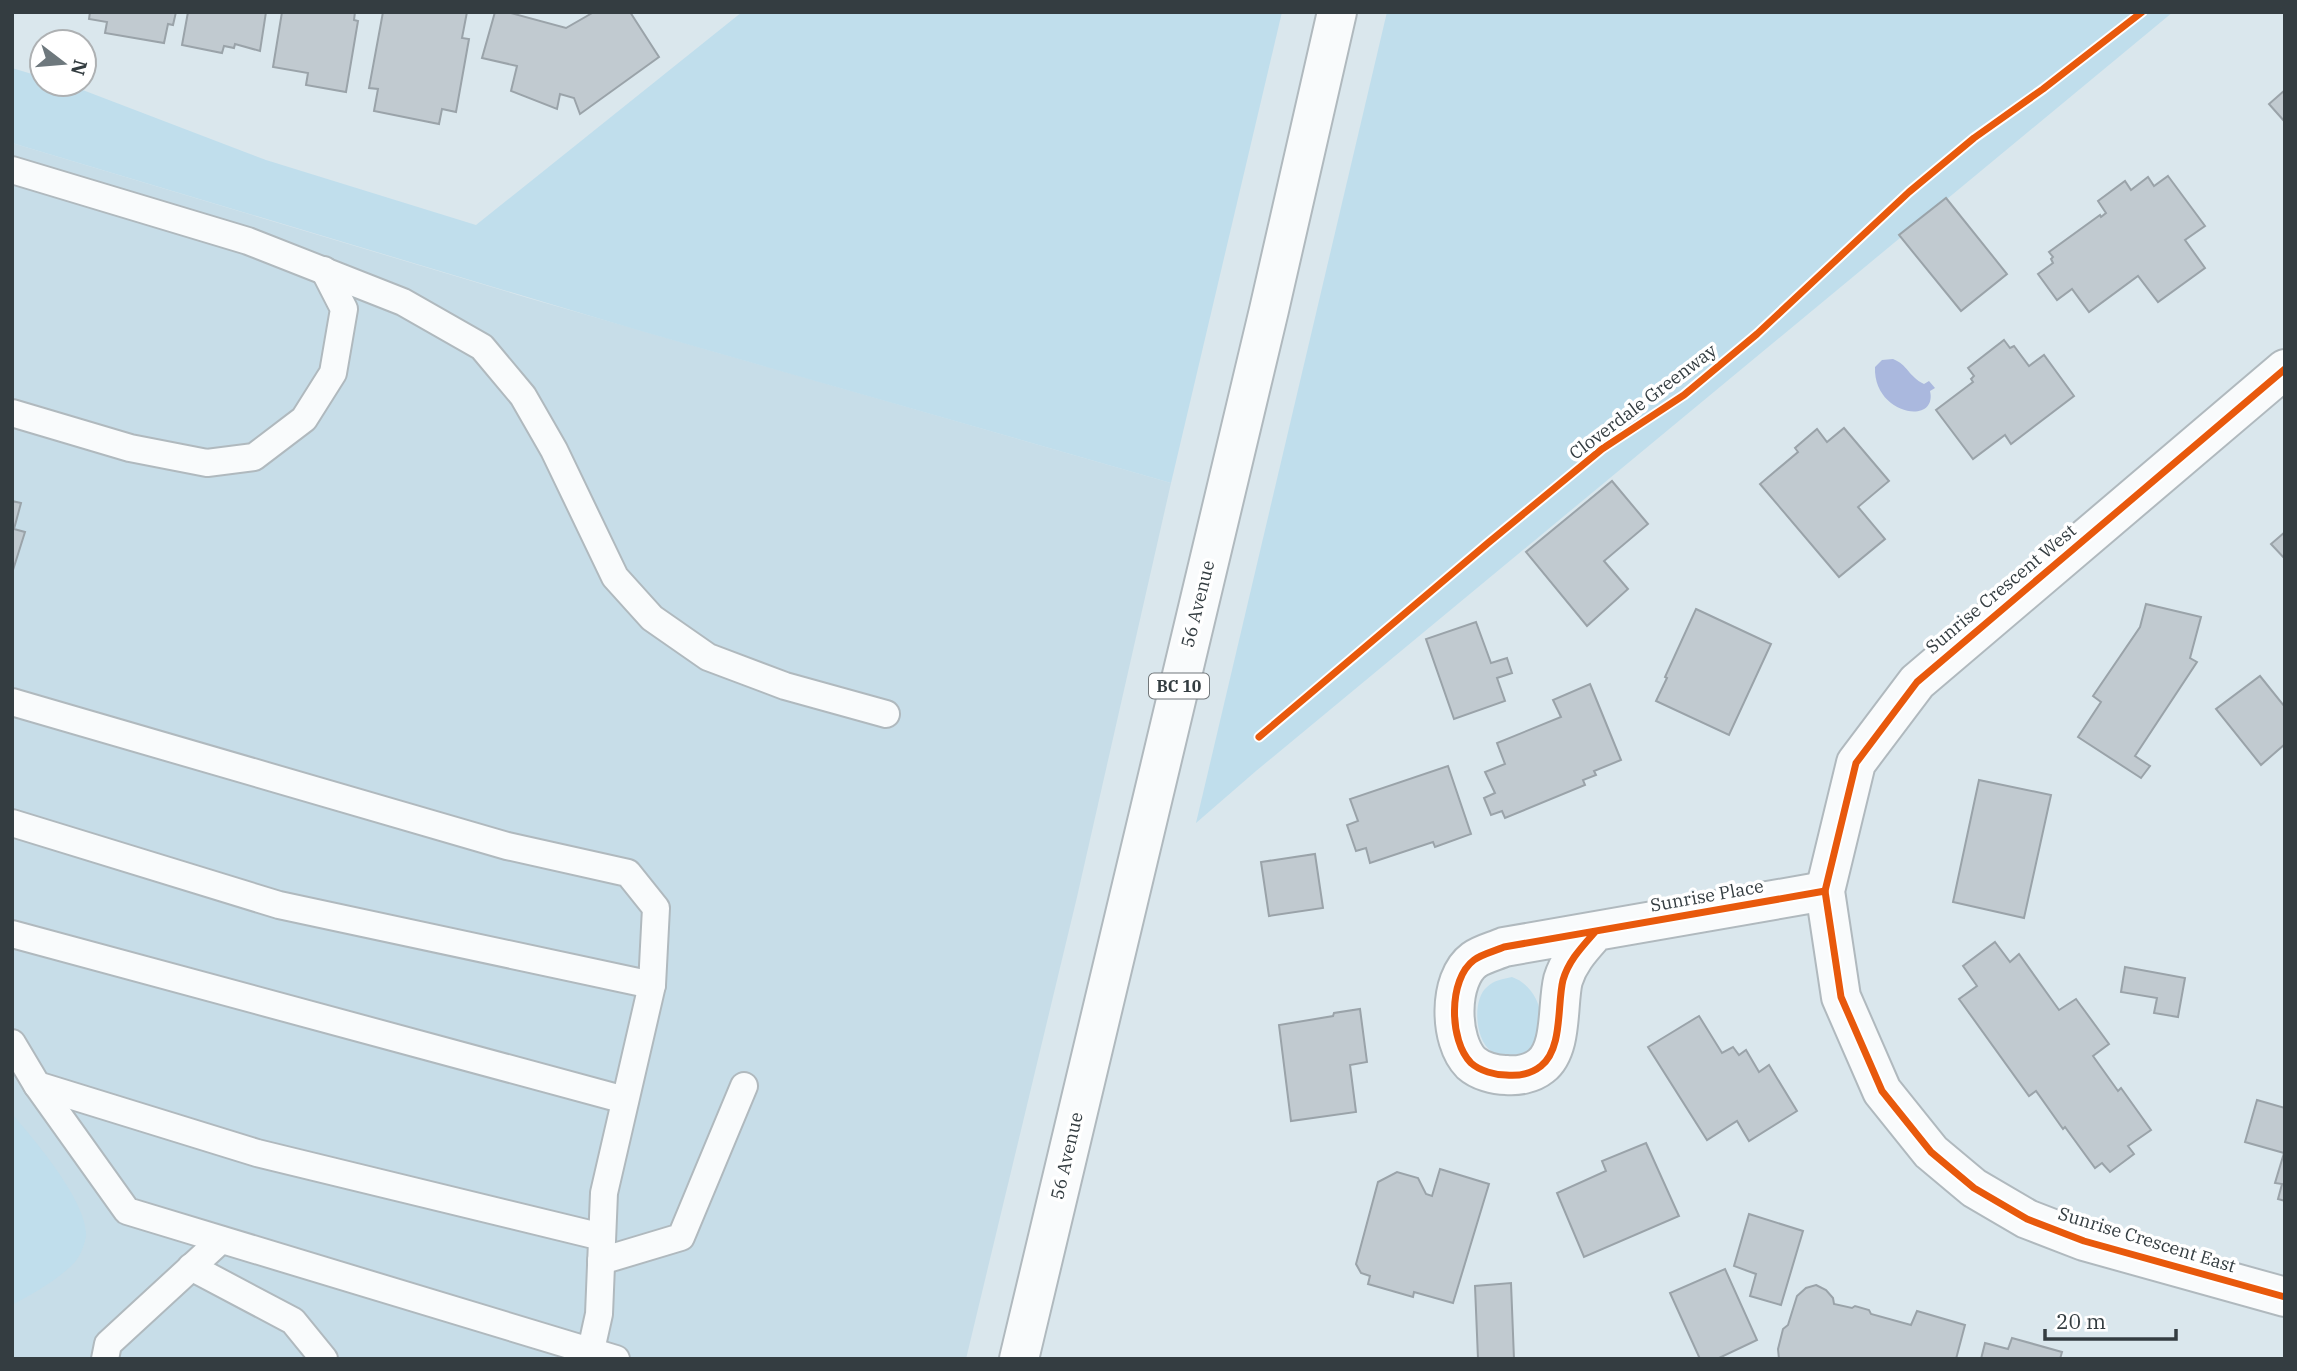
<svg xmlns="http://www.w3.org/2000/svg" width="2297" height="1371" font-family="'IBM Plex Serif',serif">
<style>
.built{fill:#c7dde8}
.green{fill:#c0deec}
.water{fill:#aab8de}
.building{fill:#c1cad0;stroke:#9aa3a9;stroke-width:2}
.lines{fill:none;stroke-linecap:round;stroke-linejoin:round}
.lane-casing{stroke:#b0b9be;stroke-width:30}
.street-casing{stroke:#b0b9be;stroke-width:42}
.highway-casing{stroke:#b0b9be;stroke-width:42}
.lane{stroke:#f9fbfc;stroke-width:26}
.street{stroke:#f9fbfc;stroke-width:38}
.highway{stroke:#f9fbfc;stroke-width:38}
.cycleway-casing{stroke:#fff;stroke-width:11}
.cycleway{stroke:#e8590c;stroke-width:7}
.labels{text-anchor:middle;stroke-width:7;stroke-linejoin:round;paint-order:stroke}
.shield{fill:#fff;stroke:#71777a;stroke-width:2}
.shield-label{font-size:16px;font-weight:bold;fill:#343d41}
.street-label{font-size:18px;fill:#343d41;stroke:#fff}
</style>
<rect width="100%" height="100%" fill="#dae7ed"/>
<!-- built -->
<polygon class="built" points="12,143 528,298 1171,483 1077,897 966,1359 12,1359"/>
<!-- green -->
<g class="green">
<polygon points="742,12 1282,12 1171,483 634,329 12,143 12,68 42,77 42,84 67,84 266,160 476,225"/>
<polygon points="1387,12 2173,12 1256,771 1196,823"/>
<path d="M1512,977C1551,991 1551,1056 1511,1056C1504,1057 1496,1055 1491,1051C1475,1040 1472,999 1487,987C1494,980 1503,979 1512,977Z"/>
<path d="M12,1114C34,1139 84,1198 86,1232C87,1240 80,1257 75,1262C58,1280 34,1293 12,1305Z"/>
</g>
<!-- water -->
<path class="water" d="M1893,359C1908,365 1908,376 1924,384L1929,381L1935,388L1930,391C1938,426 1873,415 1875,367L1882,360Z"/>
<!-- building -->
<g class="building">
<polygon points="90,12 176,12 173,25 168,24 164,43 105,33 107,22 89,19"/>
<polygon points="188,12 266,12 260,51 235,44 234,48 224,46 222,53 182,45"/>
<polygon points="282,12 355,12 354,20 358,21 346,92 306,85 308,73 273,67"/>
<polygon points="383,12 467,12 462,38 469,39 456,112 442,109 439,124 374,111 378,89 369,88"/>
<polygon points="495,12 507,12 566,28 594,12 630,12 659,57 580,114 574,98 560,94 557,109 511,91 517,66 482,58"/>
<polygon points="2285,90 2285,122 2269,104"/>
<polygon points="2168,176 2205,226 2185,240 2205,268 2158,302 2138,276 2089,312 2072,289 2057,300 2038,274 2053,263 2051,259 2053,257 2049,252 2100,215 2101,217 2106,213 2098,201 2125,181 2131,190 2148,177 2154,186"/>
<polygon points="1946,198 2007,274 1961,311 1899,235"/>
<polygon points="2004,340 2010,348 2014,346 2029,366 2044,355 2074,396 2011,444 2005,435 1973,459 1936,410 1973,382 1971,379 1974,376 1968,368"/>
<polygon points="1844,428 1889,481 1858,507 1885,539 1839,577 1760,484 1798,452 1795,448 1817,429 1827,442"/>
<polygon points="1612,481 1648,524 1604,561 1628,589 1587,626 1526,552"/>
<polygon points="12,501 21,503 14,529 25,532 13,570"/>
<polygon points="2285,532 2285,559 2271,544"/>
<polygon points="2146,604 2201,617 2190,658 2197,662 2135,756 2150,766 2141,778 2078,737 2101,702 2093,696 2140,627"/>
<polygon points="1696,609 1771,644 1729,735 1656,701 1667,678 1665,677"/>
<polygon points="1476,622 1491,663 1507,658 1512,673 1497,678 1505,701 1454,719 1426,639"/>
<polygon points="2260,676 2285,707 2285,744 2261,765 2216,709"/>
<polygon points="1590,684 1621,760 1594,771 1596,775 1583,780 1585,785 1505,818 1502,811 1491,815 1484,798 1495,793 1485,772 1505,764 1497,743 1561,717 1553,700"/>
<polygon points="1448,766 1471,834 1435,847 1433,842 1370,863 1366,848 1356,851 1347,825 1358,821 1350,799"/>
<polygon points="1979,780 2051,795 2024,918 1953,902"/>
<polygon points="1315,854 1323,908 1269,916 1261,862"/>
<polygon points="1995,942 2010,962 2019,954 2059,1010 2076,999 2109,1044 2093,1056 2118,1091 2121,1088 2151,1130 2128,1146 2134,1154 2110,1172 2102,1163 2095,1168 2065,1127 2063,1129 2036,1091 2029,1096 1959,999 1977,986 1963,966"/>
<polygon points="2125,967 2185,978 2178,1017 2154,1013 2157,998 2121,992"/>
<polygon points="1360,1009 1367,1062 1350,1065 1356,1112 1291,1121 1279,1025 1333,1016 1334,1013"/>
<polygon points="1699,1016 1722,1053 1733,1047 1739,1055 1746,1050 1759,1072 1769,1065 1797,1111 1749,1141 1737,1121 1707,1140 1648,1047"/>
<polygon points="2257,1100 2285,1108 2285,1201 2278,1199 2282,1184 2275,1183 2284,1153 2245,1142"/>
<polygon points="1646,1143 1679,1216 1584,1257 1557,1193 1606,1171 1602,1161"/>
<polygon points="1440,1169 1489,1184 1453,1303 1414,1292 1413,1297 1368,1284 1370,1276 1361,1273 1356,1264 1378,1182 1397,1172 1418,1178 1426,1194 1432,1196"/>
<polygon points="1749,1214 1803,1231 1781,1305 1750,1296 1756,1274 1734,1266"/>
<polygon points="1725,1269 1757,1340 1717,1359 1700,1359 1670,1293"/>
<polygon points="1511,1283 1514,1359 1478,1359 1475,1286"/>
<polygon points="1816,1285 1826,1290 1833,1298 1834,1304 1852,1308 1855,1306 1869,1310 1871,1314 1911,1325 1917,1311 1965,1325 1956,1359 1779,1359 1778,1349 1783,1329 1788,1325 1797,1296 1806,1288"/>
<polygon points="2012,1338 2062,1352 2060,1359 1981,1359 1985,1343 2008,1349"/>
</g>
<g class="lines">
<!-- lane casing -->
<g class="lane-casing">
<g id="lane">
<polyline points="12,170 248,241 403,302 482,347 523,396 554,450 615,577 652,618 708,657 785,686 886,714"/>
<polyline points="12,413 130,448 207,463 254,457 304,419 333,373 344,309 324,270"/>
<polyline points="12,702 507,846 628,873 656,908 652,985 604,1193 599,1314 589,1359"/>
<polyline points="12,823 279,905 652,985"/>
<polyline points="12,934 625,1100"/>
<polyline points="12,1043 37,1085 257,1153 602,1237"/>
<polyline points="37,1085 127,1211 616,1359"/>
<polyline points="601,1261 681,1237 744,1086"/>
<polyline points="191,1267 293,1321 324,1359"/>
<polyline points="105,1359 108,1344 221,1240"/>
</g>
</g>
<!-- street casing -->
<g class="street-casing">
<g id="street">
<polyline points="2285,369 1917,682 1856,763 1825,891 1841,997 1882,1091 1931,1152 1974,1188 2027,1219 2084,1241 2285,1297"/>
<path d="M1595,932C1582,947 1569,960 1563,980C1557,1004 1563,1049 1541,1066C1531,1074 1517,1076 1506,1075C1495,1075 1480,1071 1471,1063C1449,1041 1448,979 1474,960C1482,954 1495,951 1504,947L1825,891"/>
</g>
</g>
<!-- highway casing -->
<g class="highway-casing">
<polyline id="highway" points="1019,1359 1269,310 1337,12"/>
</g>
<!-- lane -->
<use href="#lane" class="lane"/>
<!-- street -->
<use href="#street" class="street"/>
<!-- highway -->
<use href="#highway" class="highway"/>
<!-- cycleway casing -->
<g class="cycleway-casing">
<g id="cycleway">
<polyline points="2285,369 1917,682 1856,763 1825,891 1841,997 1882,1091 1931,1152 1974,1188 2027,1219 2084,1241 2285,1297"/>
<polyline points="1259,737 1488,543 1602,449 1684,395 1757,334 1909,192 1974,138 2043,89 2142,12"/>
<path d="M1595,932C1582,947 1569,960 1563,980C1557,1004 1563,1049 1541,1066C1531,1074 1517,1076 1506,1075C1495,1075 1480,1071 1471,1063C1449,1041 1448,979 1474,960C1482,954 1495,951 1504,947L1825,891"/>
</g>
</g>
<!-- cycleway -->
<use href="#cycleway" class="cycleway"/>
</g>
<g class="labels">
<!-- shield labels -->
<rect class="shield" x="1149" y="673.5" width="60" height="25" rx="5"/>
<g class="shield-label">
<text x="1179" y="692">BC 10</text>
</g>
<!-- street labels -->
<g class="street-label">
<text transform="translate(1643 402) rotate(-37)" y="6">Cloverdale Greenway</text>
<text transform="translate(2001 589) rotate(-40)" y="6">Sunrise Crescent West</text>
<text transform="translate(1198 604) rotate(-76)" y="6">56 Avenue</text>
<text transform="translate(1707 896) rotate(-10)" y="6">Sunrise Place</text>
<text transform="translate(1067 1156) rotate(-77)" y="6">56 Avenue</text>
<text transform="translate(2147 1240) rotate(17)" y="6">Sunrise Crescent East</text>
</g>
</g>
<!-- border -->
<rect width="2297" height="1371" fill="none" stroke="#343d41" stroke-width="28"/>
<!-- north arrow -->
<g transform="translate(63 63) rotate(106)"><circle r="33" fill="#ffffff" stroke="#aeb1b3" stroke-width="2"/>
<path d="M0-5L12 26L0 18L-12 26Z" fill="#6e787d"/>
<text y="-10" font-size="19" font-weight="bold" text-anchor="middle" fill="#343d41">N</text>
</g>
<!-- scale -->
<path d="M2045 1329v10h131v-10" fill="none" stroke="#343d41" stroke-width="3.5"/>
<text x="2056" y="1329" font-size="21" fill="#343d41" stroke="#ffffff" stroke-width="5" paint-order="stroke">20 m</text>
</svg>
